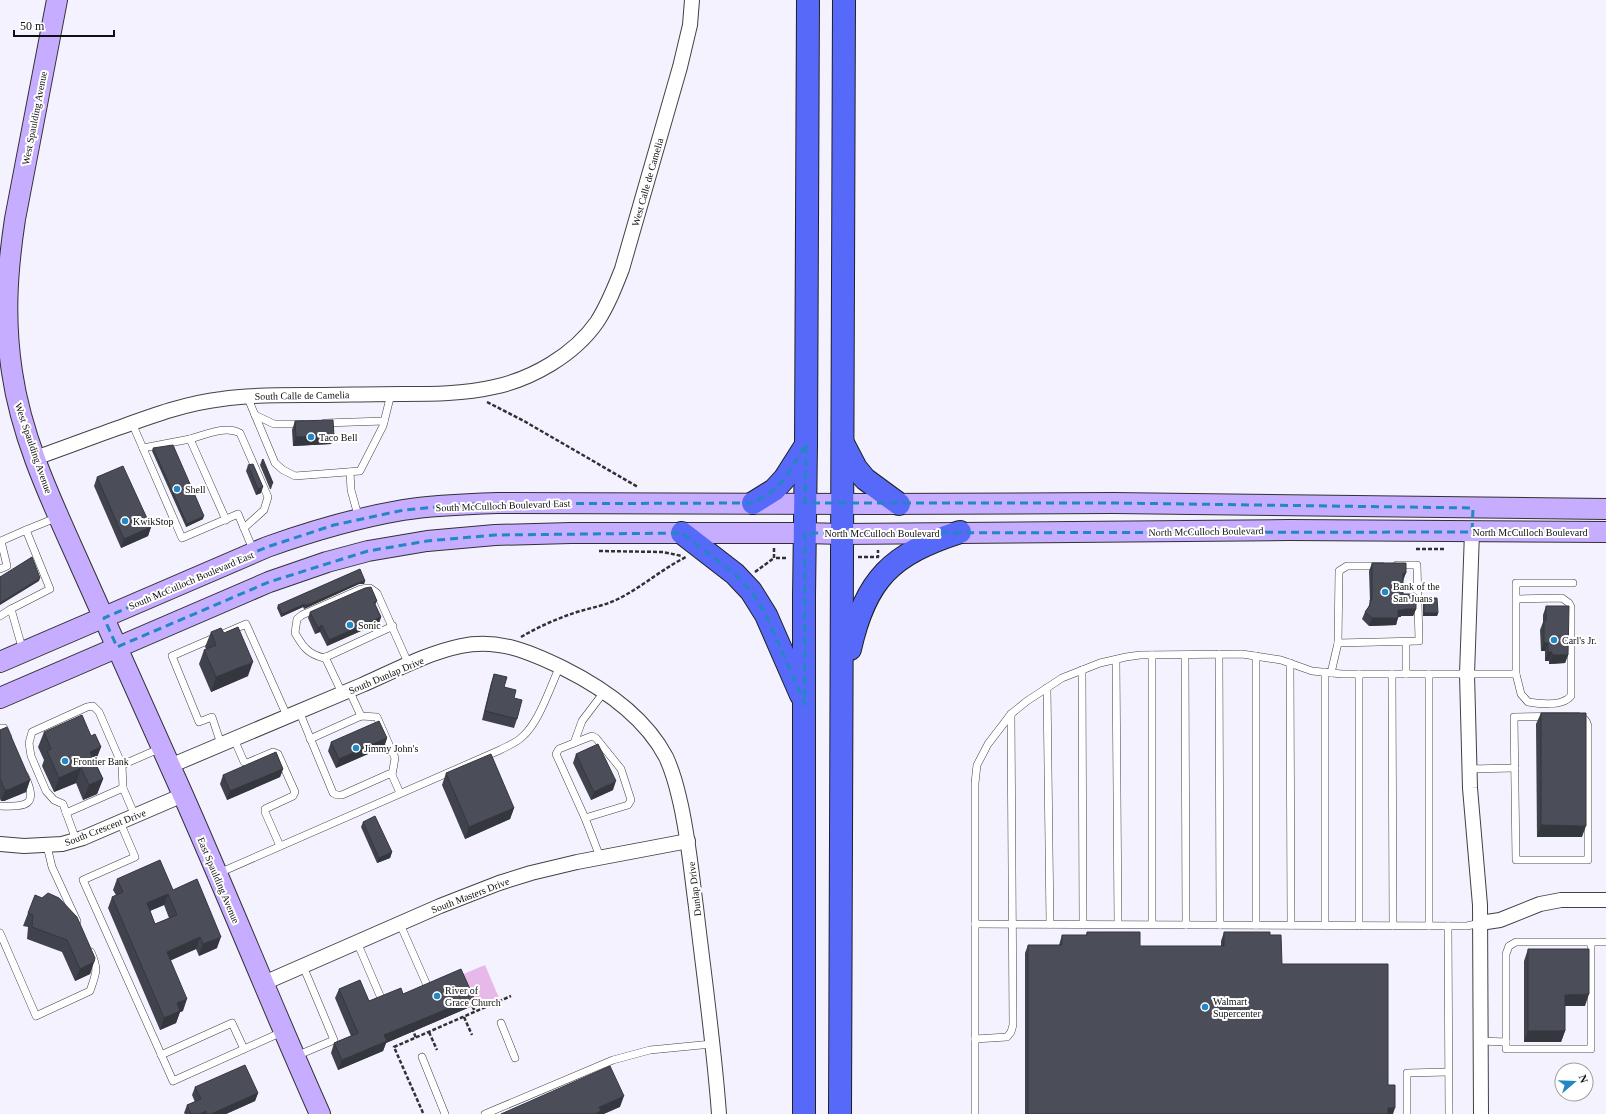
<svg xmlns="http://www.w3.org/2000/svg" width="1606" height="1114" font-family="Georgia,serif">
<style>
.green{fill:#e7b9eb}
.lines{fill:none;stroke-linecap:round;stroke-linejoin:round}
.lane-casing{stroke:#424242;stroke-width:8}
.street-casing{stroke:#424242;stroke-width:16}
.secondary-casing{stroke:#313131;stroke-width:22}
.highway-casing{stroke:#202020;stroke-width:24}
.path{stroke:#313131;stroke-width:2.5;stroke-dasharray:4 2;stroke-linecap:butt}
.lane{stroke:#fff;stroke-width:7}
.street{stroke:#fff;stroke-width:14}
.secondary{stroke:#c7adff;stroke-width:20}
.highway{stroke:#5769f8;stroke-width:22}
.wall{fill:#40434c;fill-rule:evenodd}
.shaded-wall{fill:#34373e}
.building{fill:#4b4e58;stroke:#34373e;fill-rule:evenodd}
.marked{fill:none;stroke:#2287c4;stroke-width:3;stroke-dasharray:8 5;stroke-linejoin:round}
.poi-dot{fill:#2287c4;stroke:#fff;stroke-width:1.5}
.labels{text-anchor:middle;stroke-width:4;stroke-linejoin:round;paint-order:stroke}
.street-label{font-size:10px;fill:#0f0f0f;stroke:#fff}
.poi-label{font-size:10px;fill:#0f0f0f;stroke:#fff;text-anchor:start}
</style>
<rect width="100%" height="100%" fill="#f5f2ff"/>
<!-- green -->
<polygon class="green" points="485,965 499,998 475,1009 461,975"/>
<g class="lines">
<!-- lane casing -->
<g class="lane-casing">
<g id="lane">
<polyline points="247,396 275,463 283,470 295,476 360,471 383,426 391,394"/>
<polyline points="255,415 274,424 302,424"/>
<polyline points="132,423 182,538 238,514 254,552"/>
<polyline points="325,423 384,421"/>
<path d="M190,439C205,435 225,425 240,433L268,497L264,510L244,528"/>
<polyline points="143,448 190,439 226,520"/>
<polyline points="350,472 351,490 359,519"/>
<polyline points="0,569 7,566 1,541 26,530"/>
<polyline points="0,616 11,609"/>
<path d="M393,626L324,658C308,654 303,647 295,633L297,619L302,615L361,589L370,588L377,593L409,665"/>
<polyline points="1406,642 1406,674"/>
<polyline points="1338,643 1419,641 1417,565 1397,565"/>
<polyline points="23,651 11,609 50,589 26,530 58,517"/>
<polyline points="1219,654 1220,925"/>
<polyline points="1185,655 1186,925"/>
<polyline points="325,657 342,693"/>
<polyline points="1116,660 1118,924"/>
<polyline points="1290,663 1291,925"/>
<polyline points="1082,670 1083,924"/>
<polyline points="1325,672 1325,925"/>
<polyline points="1331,673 1338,643 1339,571 1347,566 1381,566"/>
<polyline points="1392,674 1393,926"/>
<path d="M1516,674L1521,694L1528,702C1540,704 1562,707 1571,696V607L1569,603L1562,598L1517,599"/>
<polyline points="1047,688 1050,924"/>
<polyline points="349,690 361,716"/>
<polyline points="299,711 333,793 337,795 342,795 389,774 392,775 400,793"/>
<path d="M1577,716C1584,718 1586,719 1588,726V860H1516L1514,717Z"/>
<polyline points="0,728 4,728 8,737"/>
<polyline points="234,739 244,762 247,763 273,752 278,754 295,792 293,796 265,809 265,812 280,846"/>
<polyline points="310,739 361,716 377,717 395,758 392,775"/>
<polyline points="574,743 559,749 556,754 585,818"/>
<polyline points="221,744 212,717 199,722 172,656 246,624 287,716"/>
<polyline points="122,765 161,748"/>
<polyline points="1469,769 1515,768"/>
<path d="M0,806C28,807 38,805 25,776"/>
<polyline points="66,813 123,788 135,816"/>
<polyline points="120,822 135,857 83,880 173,1081 282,1032"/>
<polyline points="76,840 63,804 54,800 46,791 31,756 29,743 32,732 87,707 93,706 99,712 122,765 123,788"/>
<polyline points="47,846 52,867 77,921"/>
<polyline points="600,857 585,818 628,805 631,800 621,769 596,738 592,736 574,743 582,721 604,692"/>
<path d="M219,873L500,750C507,746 516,743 522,737C539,723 550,687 560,666"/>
<polyline points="400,924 426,983"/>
<polyline points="975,924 1467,926 1480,923"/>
<polyline points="1152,924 1152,655"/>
<polyline points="1256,925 1256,656"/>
<polyline points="1359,926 1359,674"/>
<polyline points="1429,926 1429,674"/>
<polyline points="1448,926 1449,1114"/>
<path d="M0,933L36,1016L90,991C96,973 99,970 91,952"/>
<polyline points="357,942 381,998"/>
<polyline points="1591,942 1591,1049 1506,1049 1506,954 1509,946 1516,942 1606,942"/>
<polyline points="501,1023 515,1058"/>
<polyline points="975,1039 1007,1037 1011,1032 1013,1025 1011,714"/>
<polyline points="1481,1041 1506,1042"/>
<polyline points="161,1055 232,1023 244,1049"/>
<polyline points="296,1056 334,1040 303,966"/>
<polyline points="422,1057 445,1114"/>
<polyline points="485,1114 613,1060 650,1050 712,1044"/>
<polyline points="975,1114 975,783 977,765 988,744 1011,714 1027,701 1062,678 1100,663 1126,657 1140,655 1242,654 1281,660 1312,671 1342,674 1516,674 1516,583 1573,583"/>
<polyline points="1407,1114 1407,1073 1448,1072"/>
</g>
</g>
<!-- street casing -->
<g class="street-casing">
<g id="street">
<path d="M35,458C64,448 92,437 121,427C154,415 187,403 222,399C249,395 277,395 304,395C337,395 369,394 402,394C432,394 464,394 494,387C532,379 574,355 597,322C608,305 615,287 622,269L680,67L690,25L692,0"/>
<polyline points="1472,532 1467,674 1470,788 1480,905 1481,1114"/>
<path d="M170,766C234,739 297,712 362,685C394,671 427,653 461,646C498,638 530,652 563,668C603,688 645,717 666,757C672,770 676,784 679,797C688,833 691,870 696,907C704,976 714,1045 719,1114"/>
<polyline points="0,844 24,846 62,844 83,838 183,795"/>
<polyline points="1480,923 1500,920 1540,904 1561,900 1606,900"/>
<polyline points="264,983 440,906 499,883 531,873 577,862 688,841"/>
</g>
</g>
<!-- secondary casing -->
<g class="secondary-casing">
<g id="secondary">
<path d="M57,0L15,219C7,272 4,319 12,372C22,441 53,504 81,567C115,643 149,719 183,795C230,901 273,1009 320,1114"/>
<path d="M0,662L267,547C312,531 356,518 403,510C434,505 466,504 498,503L877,504L1113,503L1606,509"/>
<polyline points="0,698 269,582 327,562 368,551 427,541 495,535 571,533 805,533 842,534 1289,530 1606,532"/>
</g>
</g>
<!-- highway casing -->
<g class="highway-casing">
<g id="highway">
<polyline points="844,445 856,468 865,479 899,504"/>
<polyline points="753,503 774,490 785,478 806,445"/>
<polyline points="682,533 735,574 751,591 766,615 801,695"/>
<path d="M850,649C866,578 892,554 960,532"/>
<polyline points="804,1114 804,596 806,445 808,0"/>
<polyline points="840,1114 844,0"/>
</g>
</g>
<!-- path -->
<g class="path">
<polyline points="487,402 524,421 638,487"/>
<polyline points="774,548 774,558 788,558"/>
<polyline points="1416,549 1445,549"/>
<polyline points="599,551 663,552 682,556"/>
<polyline points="858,557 878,557 878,550"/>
<polyline points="755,572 774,558"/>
<path d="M521,637C538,627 556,619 574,613C589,608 604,606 618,599C642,587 662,569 686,557"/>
<polyline points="470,1001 475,1012"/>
<polyline points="464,1017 472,1035"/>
<polyline points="412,1028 416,1038"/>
<polyline points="429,1032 437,1050"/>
<polyline points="423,1113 394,1047 511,996"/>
</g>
<!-- lane -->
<use href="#lane" class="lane"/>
<!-- street -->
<use href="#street" class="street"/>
<!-- secondary -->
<use href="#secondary" class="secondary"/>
<!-- highway -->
<use href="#highway" class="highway"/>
</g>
<!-- wall -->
<g class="wall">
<polygon points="295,421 334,436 331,444 293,446 292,430"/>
<polygon points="153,448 203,519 186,527 152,451"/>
<polygon points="262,460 273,483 271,489 270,489 260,465"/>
<polygon points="248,465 261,493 256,495 246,471"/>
<polygon points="97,477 151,527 148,536 121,548 94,486"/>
<polygon points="1372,563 1403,580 1403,594 1416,609 1413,616 1401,616 1401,617 1398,617 1396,625 1369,626 1362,619 1365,612 1368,608 1370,602 1369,571"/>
<polygon points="365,581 364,584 359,584 304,609 303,607 281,617 277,608 278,605"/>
<polygon points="1424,598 1438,613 1437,616 1423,616 1423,601"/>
<polygon points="377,601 375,605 381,617 379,623 327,646 320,632 315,634 308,618 310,612"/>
<polygon points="1546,606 1568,655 1565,663 1549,664 1549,661 1545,661 1545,651 1541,651 1540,630 1543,622 1543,615"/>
<polygon points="211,632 224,633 248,676 211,692 199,664 204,650 206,649 205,647"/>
<polygon points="494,674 514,698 517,719 514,728 482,720 491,683"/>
<polygon points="1541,713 1582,837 1537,837 1536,724"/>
<polygon points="0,730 30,780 26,792 4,801 1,801 0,799"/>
<polygon points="44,732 91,736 101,747 95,762 103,779 97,794 83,800 76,783 54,792 42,766 44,760 38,747"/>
<polygon points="387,738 384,747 336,768 328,751 331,742"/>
<polygon points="576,754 613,790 591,800 573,763"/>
<polygon points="283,769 280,777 227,800 220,784 223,775"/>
<polygon points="446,773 514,808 510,819 465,839 442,785"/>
<polygon points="363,822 392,852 390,858 377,863 361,827"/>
<path d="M117,879L173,890L217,948L199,956L196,949L170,960L183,1011L180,1012L176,1023L160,1030L108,908L112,897L116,895L113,890ZM164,905L169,918L155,924L150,911Z"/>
<polygon points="42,898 94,962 90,974 75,981 62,952 27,939 28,927 23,926 28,913"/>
<polygon points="1087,932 1140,946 1221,946 1221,941 1224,932 1270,935 1282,964 1388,1085 1393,1114 1025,1114 1025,953 1028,945 1059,945 1062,935 1086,935"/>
<polygon points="1528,949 1585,1006 1565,1006 1565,1031 1561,1042 1524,1042 1524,961"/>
<polygon points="339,989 369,1001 403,994 470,1007 386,1043 383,1051 338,1070 331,1053 334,1043 351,1036 335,998"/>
<polygon points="195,1087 258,1093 255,1101 226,1114 185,1114 184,1113 187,1105 195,1102 192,1095"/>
</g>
<!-- shaded-wall -->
<g class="shaded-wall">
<polygon points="334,436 331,444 293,446 296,437"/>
<polygon points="263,487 261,493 256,495 258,489"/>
<polygon points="204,516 203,519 186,527 187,524"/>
<polygon points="151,527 148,536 121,548 124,539"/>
<polygon points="1403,573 1406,573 1403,581"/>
<polygon points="40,578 39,581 0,605 0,603"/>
<polygon points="365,581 364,584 359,584 304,609 305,606 360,582"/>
<polygon points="305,604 303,607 281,617 282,614"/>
<polygon points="1404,609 1416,609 1413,616 1401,616 1401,617 1396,617 1398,610"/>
<polygon points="1424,613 1438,613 1437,616 1423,616"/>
<polygon points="381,617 379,623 327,646 329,640"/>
<polygon points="1372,618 1398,618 1396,625 1369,626"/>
<polygon points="322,625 320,632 315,634 318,628"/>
<polygon points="1544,643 1548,643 1545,651 1541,651"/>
<polygon points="1548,652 1552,652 1549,661 1545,661"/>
<polygon points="1552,655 1568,655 1565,663 1549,664"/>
<polygon points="253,662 248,676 211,692 216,677"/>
<polygon points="387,738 384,747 336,768 339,759"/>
<polygon points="101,747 95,762 85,766 90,752"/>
<polygon points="81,768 76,783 54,792 59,778"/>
<polygon points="283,769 280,777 227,800 230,791"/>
<polygon points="103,779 97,794 83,800 89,785"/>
<polygon points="30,780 26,792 4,801 1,801 5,790"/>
<polygon points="616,781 613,790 591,800 594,792"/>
<polygon points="514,808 510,819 465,839 469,827"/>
<polygon points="1541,825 1586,826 1582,837 1537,837"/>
<polygon points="392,852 390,858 377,863 379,858"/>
<polygon points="168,894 164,905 142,914 147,903"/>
<polygon points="200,937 196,949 163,964 167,952"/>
<polygon points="221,937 217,948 199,956 203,944"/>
<polygon points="94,962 90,974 75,981 80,969"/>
<polygon points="1589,994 1585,1006 1561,1006 1565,995"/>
<polygon points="474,998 470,1007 386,1043 383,1051 338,1070 342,1060 384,1035"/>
<polygon points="187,999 183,1011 180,1012 176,1023 160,1030 164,1018 177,1003"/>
<polygon points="1528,1031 1565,1031 1561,1042 1524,1042"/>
<polygon points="258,1093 255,1101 226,1114 211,1114"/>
<polygon points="624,1096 620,1107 604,1114 595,1114 599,1107"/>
<polygon points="1388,1108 1395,1108 1393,1114 1386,1114"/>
<polygon points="206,1111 205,1114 200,1114"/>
</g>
<!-- building -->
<g class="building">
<polygon points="333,420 334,436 296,437 295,421"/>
<polygon points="173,445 204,516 187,524 153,448"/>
<polygon points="263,459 273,483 272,483 262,460"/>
<polygon points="253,464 263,487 258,489 248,465"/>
<polygon points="123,466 151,527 124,539 97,477"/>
<polygon points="32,557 40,578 0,603 0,577"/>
<polygon points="1372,563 1406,563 1406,573 1403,573 1403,594 1416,594 1416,609 1404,609 1404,610 1398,610 1398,618 1372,618 1365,612 1370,605 1370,600 1372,600"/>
<polygon points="360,569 365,581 360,582 305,606 305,604 282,614 278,605"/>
<polygon points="371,587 377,601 374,602 381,617 329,640 322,625 318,628 310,612 365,588"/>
<polygon points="1424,598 1437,598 1438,613 1424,613"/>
<polygon points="1546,606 1569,606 1568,655 1552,655 1552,652 1548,652 1548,643 1544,643 1544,621 1546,621"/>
<polygon points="238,627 253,662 216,677 204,650 216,645 211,632 221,628 224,633"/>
<polygon points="494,674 507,677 504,687 516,690 514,698 522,700 517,719 485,711"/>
<polygon points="1541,713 1586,713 1586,826 1541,825"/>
<polygon points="82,715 91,736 95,734 101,747 90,752 103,779 89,785 81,768 59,778 47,751 51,749 44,732"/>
<polygon points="379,721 387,738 339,759 331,742"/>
<polygon points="7,727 30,780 8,790 5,790 0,779 0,730"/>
<polygon points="598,744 616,781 594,792 576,754"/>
<polygon points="276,752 283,769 230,791 223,775"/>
<polygon points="491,754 514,808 469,827 446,773"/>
<polygon points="375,816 392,852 379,858 363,822"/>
<path d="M160,860L173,890L197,879L221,937L203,944L200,937L167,952L187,999L177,1003L180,1011L164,1018L112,897L123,892L117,879ZM168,894L177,915L155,924L147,903Z"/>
<polygon points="48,893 59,898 77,917 95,958 94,962 80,969 67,940 32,927 33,915 28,913 35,895 42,898"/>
<polygon points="1087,932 1140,932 1140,946 1224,946 1224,932 1270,932 1270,935 1281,935 1282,964 1388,964 1388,1085 1395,1085 1395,1108 1388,1108 1388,1114 1028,1114 1028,945 1062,945 1062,935 1087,935"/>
<polygon points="1528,949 1589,949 1589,994 1565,995 1565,1031 1528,1031"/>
<polygon points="461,969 474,998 384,1035 387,1041 342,1060 334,1043 358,1033 339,989 360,980 369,1001 401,988 403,994"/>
<polygon points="245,1065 258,1093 211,1114 207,1114 206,1111 200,1114 191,1114 187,1105 201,1099 195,1087"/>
<polygon points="610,1066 624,1096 599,1107 601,1111 595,1114 501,1114"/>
</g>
<!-- marked area -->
<path class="marked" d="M806,445L805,503H1113L1473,508L1472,532L805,533V704L766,615L751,591L735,574L682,533L495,535L427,541L368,551L269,582L117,647L104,618L267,547L334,525L404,510L469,504L753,503L774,490L785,478Z"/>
<!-- markers -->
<g class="poi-dot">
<circle cx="311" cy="437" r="4"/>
<circle cx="177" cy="489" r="4"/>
<circle cx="125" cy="521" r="4"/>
<circle cx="1385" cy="592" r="4"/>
<circle cx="350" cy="625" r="4"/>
<circle cx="1554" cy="640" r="4"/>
<circle cx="356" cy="748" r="4"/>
<circle cx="65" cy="761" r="4"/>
<circle cx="437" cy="996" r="4"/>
<circle cx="1205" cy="1007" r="4"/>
</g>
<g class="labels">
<!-- street labels -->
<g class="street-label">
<text transform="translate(34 118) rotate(-79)" y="4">West Spaulding Avenue</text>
<text transform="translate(647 182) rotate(-74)" y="4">West Calle de Camelia</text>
<text transform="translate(302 395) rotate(-1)" y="4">South Calle de Camelia</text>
<text transform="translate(34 448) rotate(71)" y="4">West Spaulding Avenue</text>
<text transform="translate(503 505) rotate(-2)" y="4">South McCulloch Boulevard East</text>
<text transform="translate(1206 531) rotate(-1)" y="4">North McCulloch Boulevard</text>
<text x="1530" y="536">North McCulloch Boulevard</text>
<text x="882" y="537">North McCulloch Boulevard</text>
<text transform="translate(191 580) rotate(-23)" y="4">South McCulloch Boulevard East</text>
<text transform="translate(386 675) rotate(-23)" y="4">South Dunlap Drive</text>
<text transform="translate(105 827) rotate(-21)" y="4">South Crescent Drive</text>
<text transform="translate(219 880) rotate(67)" y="4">East Spaulding Avenue</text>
<text transform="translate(694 889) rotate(-97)" y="4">Dunlap Drive</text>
<text transform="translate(470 895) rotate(-21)" y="4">South Masters Drive</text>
</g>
<!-- poi labels -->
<g class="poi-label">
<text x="319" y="441">Taco Bell</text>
<text x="185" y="493">Shell</text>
<text x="133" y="525">KwikStop</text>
<text x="1393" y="590">Bank of the<tspan x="1393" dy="12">San Juans</tspan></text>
<text x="358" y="629">Sonic</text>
<text x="1562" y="644">Carl's Jr.</text>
<text x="364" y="752">Jimmy John's</text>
<text x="73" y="765">Frontier Bank</text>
<text x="445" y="994">River of<tspan x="445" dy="12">Grace Church</tspan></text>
<text x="1213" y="1005">Walmart<tspan x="1213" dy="12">Supercenter</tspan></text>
</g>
</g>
<!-- north arrow -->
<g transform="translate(1574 1082) rotate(71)"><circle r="19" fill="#ffffff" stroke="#9f9f9f"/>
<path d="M0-3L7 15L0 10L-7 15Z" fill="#2287c4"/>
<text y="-6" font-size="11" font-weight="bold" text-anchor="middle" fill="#0f0f0f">N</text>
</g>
<!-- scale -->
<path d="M14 30v6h100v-6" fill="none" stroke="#0f0f0f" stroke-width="2"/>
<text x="20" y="30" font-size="12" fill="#0f0f0f" stroke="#ffffff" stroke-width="3" paint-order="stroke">50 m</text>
</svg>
